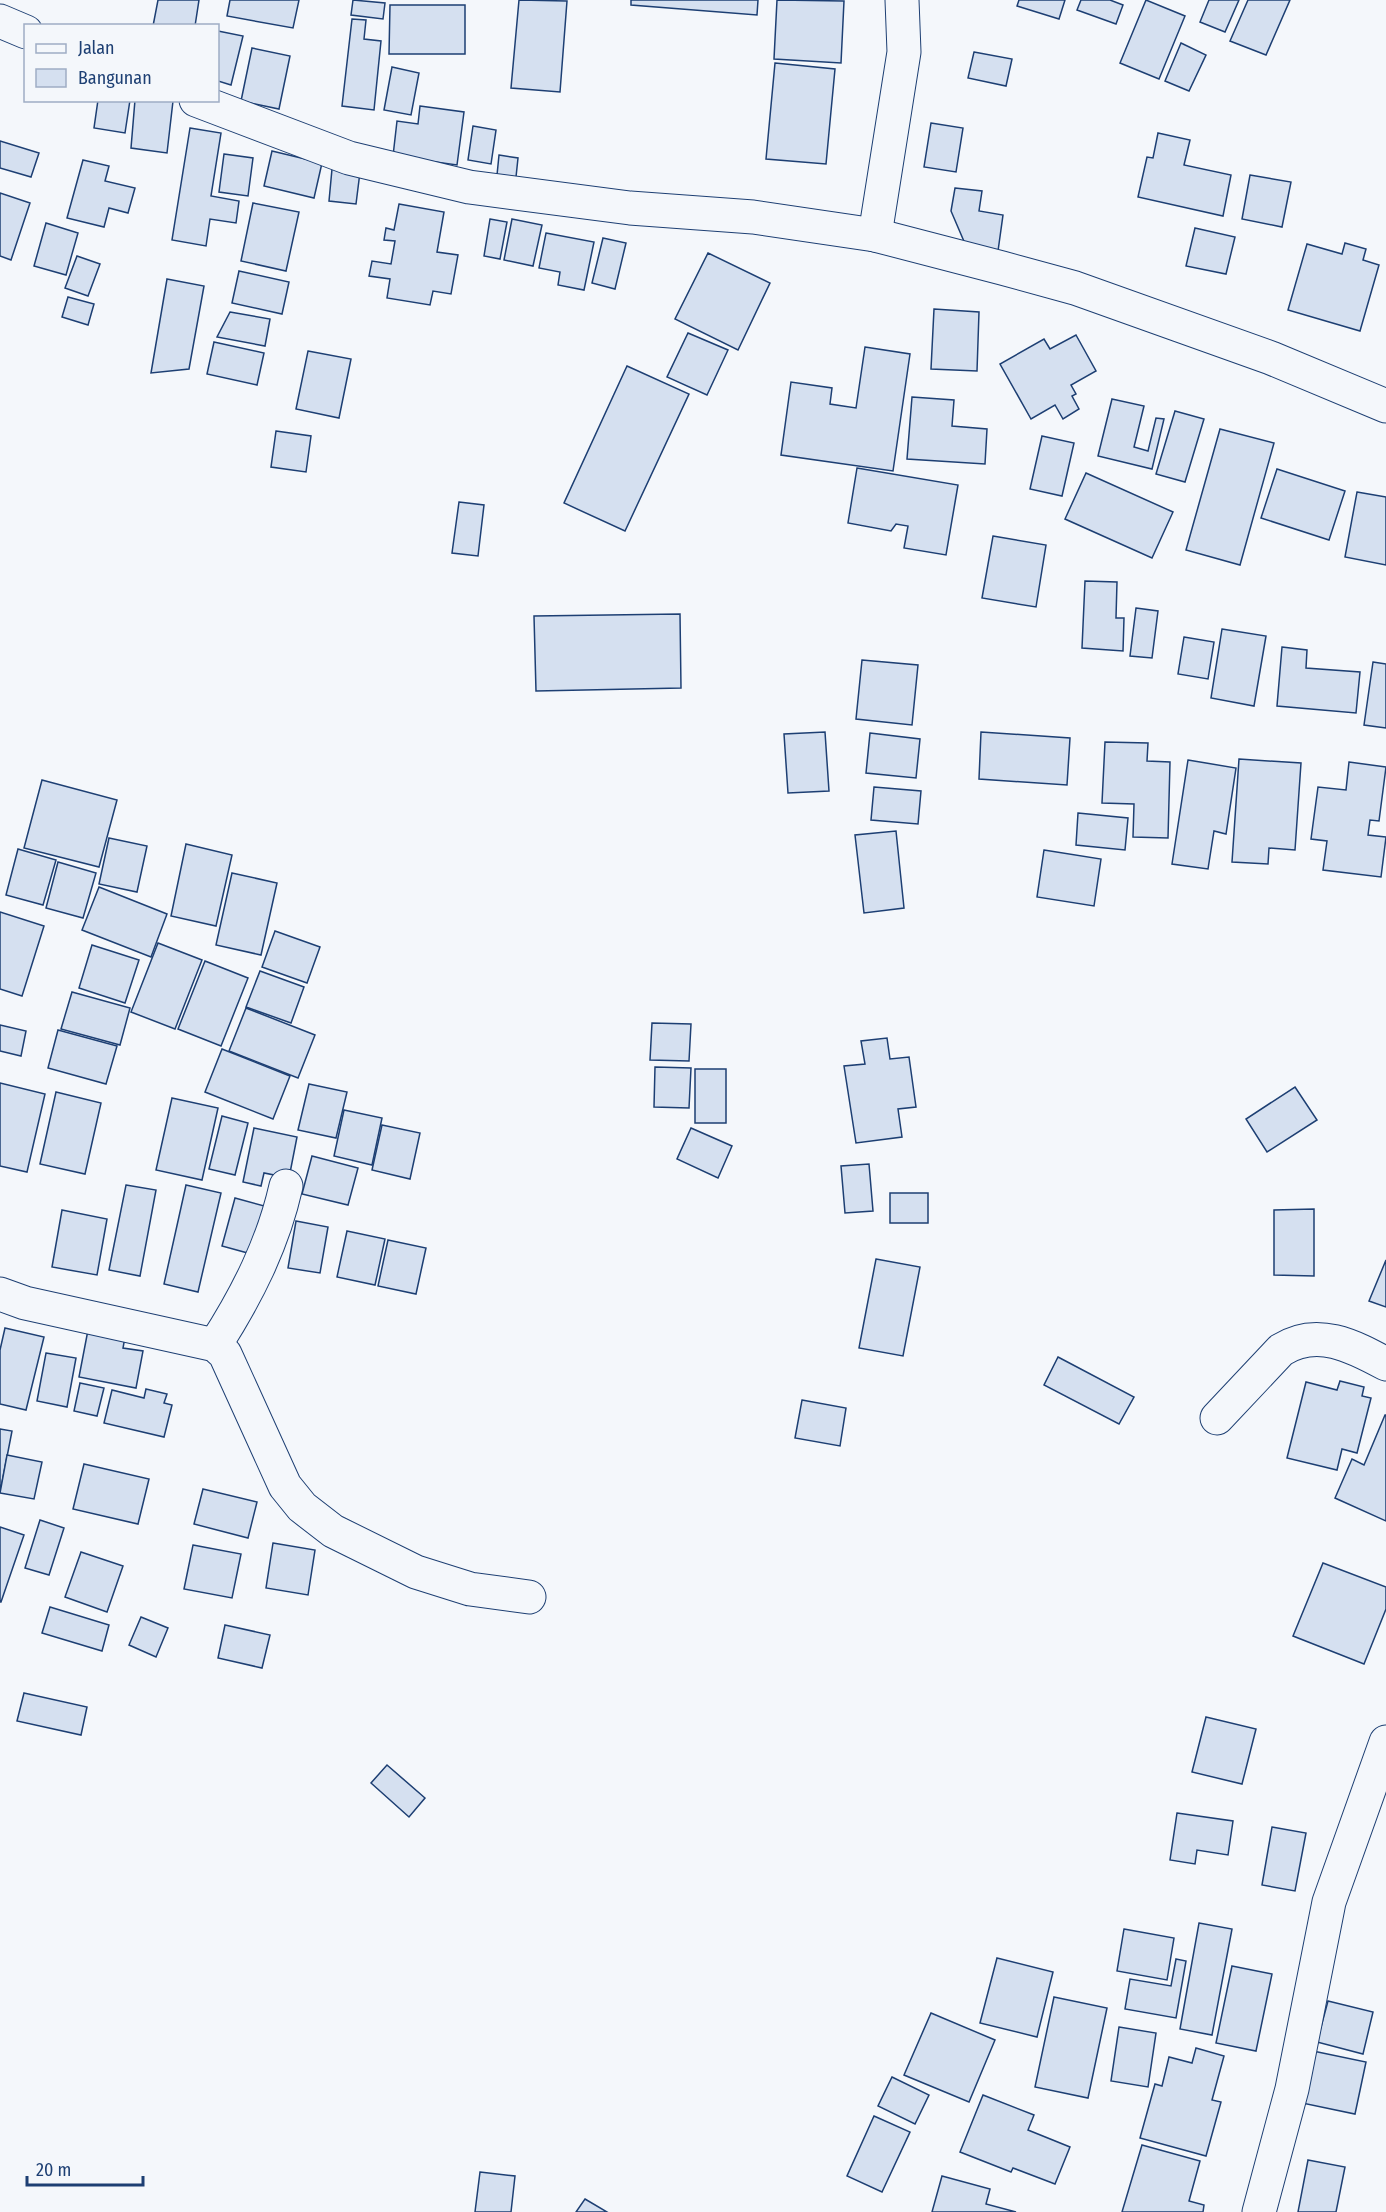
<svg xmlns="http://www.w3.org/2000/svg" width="1386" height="2212" font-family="'Fira Sans Condensed',sans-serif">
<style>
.building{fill:#d5e0f0;stroke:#1d3f73;stroke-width:1.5}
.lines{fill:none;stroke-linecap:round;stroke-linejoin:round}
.minor-casing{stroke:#1d3f73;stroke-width:35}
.minor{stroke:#f4f7fb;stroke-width:33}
</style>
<rect width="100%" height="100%" fill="#f4f7fb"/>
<!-- building -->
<g class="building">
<polygon points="158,0 199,0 195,26 153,26"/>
<polygon points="230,0 299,0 293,28 227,16"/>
<polygon points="353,0 385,3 383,19 351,15"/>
<polygon points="519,0 567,1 560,92 511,88"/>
<polygon points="631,0 758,0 757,15 631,5"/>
<polygon points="777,0 844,1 841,63 774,59"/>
<polygon points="1019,0 1065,0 1059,19 1017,6"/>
<polygon points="1081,0 1110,0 1123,5 1116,24 1077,10"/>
<polygon points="1146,0 1185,16 1159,79 1120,63"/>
<polygon points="1209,0 1239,0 1225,32 1200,22"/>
<polygon points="1248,0 1290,0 1266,55 1230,41"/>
<polygon points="390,5 465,5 465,54 389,54"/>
<polygon points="352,19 366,20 364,39 381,41 374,110 342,106"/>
<polygon points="218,31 243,36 231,85 218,81"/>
<polygon points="1181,43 1206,55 1189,91 1165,81"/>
<polygon points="252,48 290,56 279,109 241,101"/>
<polygon points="974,52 1012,59 1006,86 968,78"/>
<polygon points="775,63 835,69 826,164 766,159"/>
<polygon points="392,67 419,73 411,115 384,110"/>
<polygon points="98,100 130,100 125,133 94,128"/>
<polygon points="135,100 173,101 167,153 131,148"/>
<polygon points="420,106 464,112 457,165 393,156 397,121 418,124"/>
<polygon points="931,123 963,128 956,172 924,167"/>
<polygon points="473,126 496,130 491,164 468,160"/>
<polygon points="190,128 221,133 211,196 239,201 236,223 210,219 206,246 172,240"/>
<polygon points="1158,133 1190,140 1184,165 1231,175 1223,216 1138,197 1147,157 1153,158"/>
<polygon points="0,141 39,153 31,177 0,168"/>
<polygon points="272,151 322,163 314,198 264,186"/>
<polygon points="224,154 253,158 248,196 219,192"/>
<polygon points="499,155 518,158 516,177 497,175"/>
<polygon points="83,160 109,166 105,181 135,188 128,213 109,208 104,227 67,218"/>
<polygon points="332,169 360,172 356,204 329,201"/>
<polygon points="1250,175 1291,182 1282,227 1242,219"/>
<polygon points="955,188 982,191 979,211 1003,215 998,251 966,246 951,211"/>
<polygon points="0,193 30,203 11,260 0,256"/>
<polygon points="253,203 299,212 286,271 241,261"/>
<polygon points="399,204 444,212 437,252 458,255 451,294 433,291 430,305 387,298 390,279 369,276 372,261 391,264 395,241 384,240 386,228 394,230"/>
<polygon points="490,219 507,222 500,259 484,256"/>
<polygon points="512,219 542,225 533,266 504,260"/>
<polygon points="46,223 78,233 66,275 34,266"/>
<polygon points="1195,228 1235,237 1226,274 1186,266"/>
<polygon points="546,233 594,242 584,290 558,285 560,272 539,268"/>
<polygon points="603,238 626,243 615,289 592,283"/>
<polygon points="1345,243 1366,249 1363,260 1379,265 1360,331 1288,310 1307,244 1342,254"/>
<polygon points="708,253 770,283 738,350 675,319"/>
<polygon points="77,256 100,264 88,296 65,288"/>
<polygon points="239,271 289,282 282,314 232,303"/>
<polygon points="167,279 204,286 189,369 151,373"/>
<polygon points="68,297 94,304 88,325 62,317"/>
<polygon points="934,309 979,312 977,371 931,369"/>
<polygon points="230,312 270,319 265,346 217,337"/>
<polygon points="688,333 728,350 707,395 667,377"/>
<polygon points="1076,335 1096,371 1071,385 1076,394 1072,396 1079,409 1063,419 1055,405 1031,419 1000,364 1044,339 1050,349"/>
<polygon points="214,342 264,353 257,385 207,374"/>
<polygon points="865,347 910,354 893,471 781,455 791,382 832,388 830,404 856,408"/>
<polygon points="308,351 351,359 339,418 296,409"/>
<polygon points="627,366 689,394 625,531 564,503"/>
<polygon points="912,397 954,400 952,426 987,429 985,464 907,459"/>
<polygon points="1112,399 1144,406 1134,447 1148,451 1156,418 1164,419 1152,469 1098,456"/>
<polygon points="1175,411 1204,419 1185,482 1156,474"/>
<polygon points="1220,429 1274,443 1240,565 1186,550"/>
<polygon points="276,431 311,436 306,472 271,467"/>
<polygon points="1042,436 1074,443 1062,496 1030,489"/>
<polygon points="857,468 958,485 946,555 904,548 908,526 896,524 891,531 848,523"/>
<polygon points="1277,469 1345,491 1329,540 1261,518"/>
<polygon points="1086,473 1173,512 1152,558 1065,519"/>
<polygon points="1357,492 1386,497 1386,565 1345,557"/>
<polygon points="459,502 484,505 478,556 452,553"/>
<polygon points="993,536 1046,545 1036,607 982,598"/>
<polygon points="1085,581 1117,582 1116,618 1124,618 1123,651 1082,648"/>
<polygon points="1136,608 1158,611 1152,658 1130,656"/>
<polygon points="680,614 681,688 536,691 534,616"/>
<polygon points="1222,629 1266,636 1254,706 1211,698"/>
<polygon points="1184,637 1214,642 1208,679 1178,674"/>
<polygon points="1282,647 1307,650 1306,668 1360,672 1356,713 1277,706"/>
<polygon points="862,660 918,665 912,725 856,719"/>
<polygon points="1373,662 1386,664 1386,728 1364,725"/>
<polygon points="825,732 829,791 788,793 784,734"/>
<polygon points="981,732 1070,738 1067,785 979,779"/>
<polygon points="870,733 920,739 916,778 866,773"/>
<polygon points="1105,742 1148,743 1147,761 1170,762 1168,838 1133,837 1134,804 1102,803"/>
<polygon points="1239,759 1301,763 1295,850 1269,848 1268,864 1232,862"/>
<polygon points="1188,760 1236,768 1226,834 1214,831 1208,869 1172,864"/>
<polygon points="1349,762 1386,767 1379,821 1370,820 1368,835 1386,837 1381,877 1323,870 1327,841 1311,839 1318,787 1346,790"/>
<polygon points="42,780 117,800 99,867 24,848"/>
<polygon points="874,787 921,791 918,824 871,820"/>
<polygon points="1078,813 1128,818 1125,850 1076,845"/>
<polygon points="896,831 904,908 864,913 855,835"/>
<polygon points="109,838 147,846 137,892 99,884"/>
<polygon points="186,844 232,855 216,926 171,916"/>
<polygon points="18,849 56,860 43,905 6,895"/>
<polygon points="1044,850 1101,859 1094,906 1037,897"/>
<polygon points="58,862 96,873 83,918 46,908"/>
<polygon points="232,873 277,883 261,955 216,945"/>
<polygon points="99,887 167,914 151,957 82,930"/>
<polygon points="0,912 44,926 22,996 0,989"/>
<polygon points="275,931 320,947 307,983 262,967"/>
<polygon points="158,943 202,960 175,1029 131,1012"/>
<polygon points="92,945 139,960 125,1003 79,988"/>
<polygon points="205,961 248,978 221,1046 178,1029"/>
<polygon points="260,971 304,987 291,1023 246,1007"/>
<polygon points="72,992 130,1008 120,1045 61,1029"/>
<polygon points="246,1008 315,1035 298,1078 229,1051"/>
<polygon points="652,1023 691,1024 689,1061 650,1060"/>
<polygon points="0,1025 26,1031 21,1056 0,1051"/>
<polygon points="58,1030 117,1046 106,1084 48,1068"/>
<polygon points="887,1038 890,1059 909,1057 916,1107 898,1109 902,1137 856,1143 844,1066 865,1064 861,1041"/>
<polygon points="222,1049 290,1076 273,1119 205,1092"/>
<polygon points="655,1067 691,1068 689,1108 654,1107"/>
<rect x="695" y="1069" width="31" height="54"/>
<polygon points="0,1083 45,1094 27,1172 0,1166"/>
<polygon points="309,1084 347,1092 336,1138 298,1130"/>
<polygon points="1295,1087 1317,1120 1267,1152 1246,1119"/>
<polygon points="56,1092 101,1103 85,1174 40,1164"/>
<polygon points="172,1098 218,1108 202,1180 156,1170"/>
<polygon points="344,1110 382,1118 372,1165 334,1156"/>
<polygon points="222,1116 248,1123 235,1175 209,1169"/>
<polygon points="382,1125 420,1133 410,1179 372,1170"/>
<polygon points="254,1128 297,1137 289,1178 264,1173 261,1186 243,1182"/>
<polygon points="691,1128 732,1146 718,1178 677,1159"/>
<polygon points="312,1156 358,1168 348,1205 302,1194"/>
<polygon points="869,1164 873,1211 845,1213 841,1166"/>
<polygon points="126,1185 156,1190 140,1276 109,1270"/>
<polygon points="186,1185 221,1193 198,1292 164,1284"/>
<rect x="890" y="1193" width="38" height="30"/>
<polygon points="235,1198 268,1207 255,1255 222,1246"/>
<polygon points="1314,1209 1314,1276 1274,1275 1274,1210"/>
<polygon points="62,1210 107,1219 97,1275 52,1267"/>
<polygon points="296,1221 328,1227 320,1273 288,1268"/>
<polygon points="347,1231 385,1239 375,1285 337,1277"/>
<polygon points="388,1240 426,1248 416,1294 378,1286"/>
<polygon points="876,1259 920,1267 903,1356 859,1348"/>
<polygon points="1386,1260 1386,1307 1369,1301"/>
<polygon points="5,1328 44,1337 26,1410 0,1404 0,1350"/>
<polygon points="88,1330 125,1337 123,1348 143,1351 136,1388 79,1377"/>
<polygon points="46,1353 76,1358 67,1407 37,1401"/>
<polygon points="1058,1357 1134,1397 1119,1424 1044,1385"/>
<polygon points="1340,1381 1364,1387 1362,1396 1371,1398 1357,1453 1342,1449 1337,1470 1287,1458 1306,1382 1337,1390"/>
<polygon points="80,1383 104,1388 97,1416 74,1411"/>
<polygon points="146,1389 167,1394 164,1403 172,1405 164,1437 104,1423 112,1390 144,1398"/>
<polygon points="802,1400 846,1408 840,1446 795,1438"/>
<polygon points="1385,1415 1386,1415 1386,1521 1335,1498 1352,1459 1364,1465"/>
<polygon points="0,1429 12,1431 0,1493"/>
<polygon points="7,1455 42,1462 34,1499 0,1493"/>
<polygon points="84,1464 149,1479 138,1524 73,1509"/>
<polygon points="203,1489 257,1502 248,1538 194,1524"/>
<polygon points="40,1520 64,1528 49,1575 25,1568"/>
<polygon points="0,1527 24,1535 1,1602 0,1602"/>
<polygon points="273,1543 315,1550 308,1595 266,1588"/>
<polygon points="193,1545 241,1554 232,1598 184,1589"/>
<polygon points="81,1552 123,1566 107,1612 65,1597"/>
<polygon points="1323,1563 1386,1587 1386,1609 1364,1664 1293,1636"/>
<polygon points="50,1607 109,1625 102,1651 42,1633"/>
<polygon points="141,1617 168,1628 156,1657 129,1645"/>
<polygon points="225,1625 270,1635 262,1668 218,1658"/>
<polygon points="24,1693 87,1707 81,1735 17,1721"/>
<polygon points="1206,1717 1256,1729 1242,1784 1192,1772"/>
<polygon points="387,1765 425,1798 409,1817 371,1783"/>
<polygon points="1177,1813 1233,1821 1228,1855 1197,1850 1195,1864 1170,1860"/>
<polygon points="1272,1827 1306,1833 1295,1891 1262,1885"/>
<polygon points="1199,1923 1232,1929 1212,2035 1180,2029"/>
<polygon points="1124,1929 1174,1938 1167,1980 1117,1971"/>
<polygon points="997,1958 1053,1972 1037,2037 980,2023"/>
<polygon points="1176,1959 1186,1961 1176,2018 1125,2009 1130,1979 1171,1986"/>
<polygon points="1232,1966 1272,1974 1256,2051 1216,2043"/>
<polygon points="1054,1997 1107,2008 1088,2098 1035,2087"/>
<polygon points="1328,2001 1373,2012 1363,2054 1317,2042"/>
<polygon points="931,2013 995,2040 969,2102 904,2075"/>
<polygon points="1119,2027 1156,2033 1148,2087 1111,2081"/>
<polygon points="1196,2048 1224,2056 1212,2100 1221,2102 1206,2156 1140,2138 1155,2084 1162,2086 1169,2057 1192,2063"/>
<polygon points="1313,2051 1366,2062 1355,2114 1302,2103"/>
<polygon points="892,2077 929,2095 915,2124 878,2106"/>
<polygon points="983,2095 1034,2115 1028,2130 1070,2147 1055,2184 1013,2168 1011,2172 960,2152"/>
<polygon points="874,2116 910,2132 882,2192 847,2176"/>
<polygon points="1142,2145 1200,2161 1189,2201 1204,2205 1203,2212 1122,2212"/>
<polygon points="1308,2160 1345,2167 1336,2212 1298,2212"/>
<polygon points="480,2172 515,2176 511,2212 475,2212"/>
<polygon points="942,2176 990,2189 986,2204 1016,2212 932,2212"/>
<polygon points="585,2199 607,2212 576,2212"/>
</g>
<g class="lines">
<!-- minor casing -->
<g class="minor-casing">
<g id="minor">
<polyline points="0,21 26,32"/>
<polyline points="196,100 349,158 469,187 630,208 753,217 875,235 1002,268 1075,288 1271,358 1386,406"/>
<polyline points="875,235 904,52 902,0"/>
<polyline points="0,1294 25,1303 215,1345 225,1354 285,1486 302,1507 333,1531 416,1572 470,1589 529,1597"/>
<path d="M215,1345C247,1295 273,1244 286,1186"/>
<path d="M1217,1418L1281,1350C1317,1327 1353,1346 1386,1364"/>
<polyline points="1259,2212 1292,2089 1329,1902 1386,1742"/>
</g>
</g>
<!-- minor -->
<use href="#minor" class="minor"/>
</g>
<!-- legend -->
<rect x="24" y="24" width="195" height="78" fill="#f4f7fb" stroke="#9eadc5" stroke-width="1.5"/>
<rect x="36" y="44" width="30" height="9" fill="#f4f7fb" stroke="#9eadc5" stroke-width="1.5"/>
<text x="78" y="54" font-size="18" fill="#1d3f73">Jalan</text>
<rect x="36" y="69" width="30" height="18" fill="#d5e0f0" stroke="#9eadc5" stroke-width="1.5"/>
<text x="78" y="84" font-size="18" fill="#1d3f73">Bangunan</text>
<!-- scale -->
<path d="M27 2176v9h116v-9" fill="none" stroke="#1d3f73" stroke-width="3"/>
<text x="36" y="2176" font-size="18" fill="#1d3f73" stroke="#f4f7fb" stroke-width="4.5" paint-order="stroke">20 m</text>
</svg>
